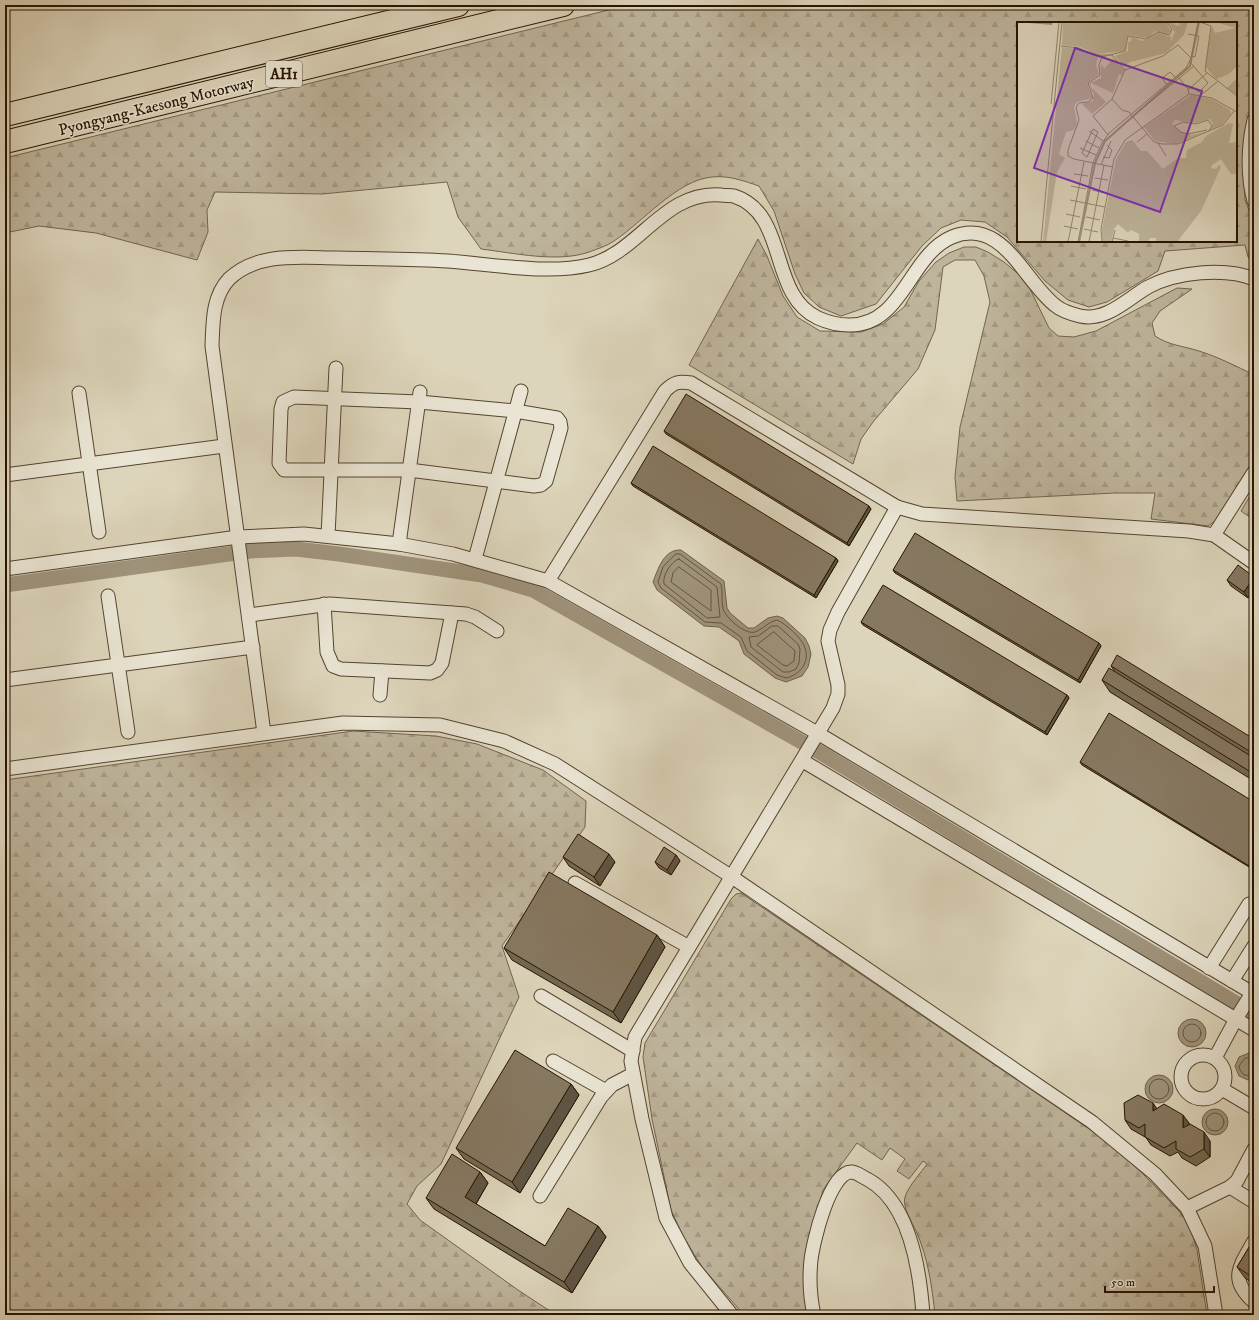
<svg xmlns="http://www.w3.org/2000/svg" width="1259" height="1320" font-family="'IM FELL DW Pica',serif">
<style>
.forest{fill:url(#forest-firs);stroke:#72644e;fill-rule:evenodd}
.water{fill:#9f937b;stroke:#6f604a}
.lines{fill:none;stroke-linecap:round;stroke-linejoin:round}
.shore{stroke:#63543e;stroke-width:1}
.canal{stroke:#9f937b;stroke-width:15}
.street-casing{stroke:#54442f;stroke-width:15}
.highway-casing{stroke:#271400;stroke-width:24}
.street{stroke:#e9e4d3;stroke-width:13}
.highway{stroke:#ddd5bb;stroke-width:22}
.wall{fill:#736753;stroke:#271400}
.shaded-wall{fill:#5e5444;stroke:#271400}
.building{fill:#867861;stroke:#271400}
.labels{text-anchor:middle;stroke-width:3;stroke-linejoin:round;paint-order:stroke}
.shield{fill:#e9e4d3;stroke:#61523f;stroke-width:1}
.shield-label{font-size:15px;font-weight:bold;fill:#271400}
.street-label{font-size:16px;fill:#271400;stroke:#e9e4d3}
.inset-river{fill:none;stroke:#9f937b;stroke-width:2}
.inset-road{fill:none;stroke:#948870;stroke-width:1}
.view{fill:#7b2cbf;fill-opacity:0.15;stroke:#7b2cbf;stroke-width:2}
.inset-edge{fill:none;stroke:#271400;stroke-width:2}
</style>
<defs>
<pattern id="forest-firs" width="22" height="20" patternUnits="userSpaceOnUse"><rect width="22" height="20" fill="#beb49b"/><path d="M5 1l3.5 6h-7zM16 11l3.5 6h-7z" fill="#a39a84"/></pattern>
</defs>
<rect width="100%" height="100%" fill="#ddd5bb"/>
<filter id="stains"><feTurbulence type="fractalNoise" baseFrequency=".005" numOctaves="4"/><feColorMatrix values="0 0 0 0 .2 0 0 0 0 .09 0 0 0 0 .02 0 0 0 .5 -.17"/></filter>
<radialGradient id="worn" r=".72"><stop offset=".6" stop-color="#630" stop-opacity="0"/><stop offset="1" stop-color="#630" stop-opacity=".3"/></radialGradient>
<!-- forest -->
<g class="forest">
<path d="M629,5H1251L1254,13V96L1244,168L1245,200L1254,223V264L1248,257L1245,245L1165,251L1158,271L1107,302L1089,307L1068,300L1045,281L1007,237L985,222L961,220L941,228L922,246L876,304L841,316L819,307L804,293L795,274L774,211L759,186C744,181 728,175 712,177C677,180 643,222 614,241C607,246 597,249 589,252C558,263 514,253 481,249L458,217L447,182L322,194L215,192L207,210L208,232L197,260L96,233L39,226L5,233V158ZM1018,23H1236V241H1018Z"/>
<path d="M758,239L767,256L783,296L797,317L820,331L861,332L883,324L904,307L919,281L936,262L949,253L964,247H976L988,252L1004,262L1023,278L1030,289L1049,328L1058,336L1074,337L1096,331L1177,288L1192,289L1160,311L1152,323L1155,336C1168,345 1183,346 1199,351C1218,357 1236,366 1254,375V459L1215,521L1208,526L1151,519L1155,493H1115L957,501L955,477L960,427L990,302L984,276L975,260H955L943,267L935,330L918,369L873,422L861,439L853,464L689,365Z"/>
<polygon points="1254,489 1254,520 1241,511"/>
<polygon points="353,731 436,736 477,744 543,770 586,801 585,827 502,946 519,997 441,1164 417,1186 407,1204 420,1220 518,1290 556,1315 5,1315 5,780"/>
<path d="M741,893L1107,1141L1142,1173L1179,1211L1190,1226L1197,1250L1207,1315H935C932,1287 928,1257 916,1231C912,1222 902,1207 905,1197C909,1185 920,1174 927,1164L923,1161L909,1179L897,1171L905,1159L890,1148L882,1160L857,1143L823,1190L806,1254L809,1315H744L702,1267L684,1238L671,1210L652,1119L643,1057L645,1043L731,899L736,894Z"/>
</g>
<!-- water -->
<g class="water">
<path d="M681,550L724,581L727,608L730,613L748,628H754L768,618L777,616L783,618L805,638L809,646L811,654L808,667L802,676L786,682L775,678L744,654L739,641L719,627L704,626L657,590L653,582C658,569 664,549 681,550Z"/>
<circle cx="1192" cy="1033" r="14"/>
<polygon points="1249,1053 1254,1054 1254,1079 1248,1080 1239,1076 1235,1066 1239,1057"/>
<circle cx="1159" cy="1089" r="14"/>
<circle cx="1215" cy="1122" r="13"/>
</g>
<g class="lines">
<!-- shore -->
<g class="shore">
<path d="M676,554H680L721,584C723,592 721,601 723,609C726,618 745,635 755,632C763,629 768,622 777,620C786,624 802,638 805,648C810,662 800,675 786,678L777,675L747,651L741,637L721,623L705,622L661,588L658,582L663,567Z"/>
<path d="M679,559L717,587L720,617L707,618L664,584C662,576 671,561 679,559Z"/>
<polygon points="679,567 711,590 711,611 671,582 673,573"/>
<polygon points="772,626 778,626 798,644 800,649 799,663 796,669 789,672 783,672 751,647 749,637 758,636"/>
<polygon points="774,632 795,651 794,661 787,666 783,665 757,645"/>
<circle cx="1192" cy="1033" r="9"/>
<polyline points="1254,1058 1245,1058 1239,1066 1240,1070 1244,1075 1254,1076"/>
<circle cx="1159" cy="1089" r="10"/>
<circle cx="1215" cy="1122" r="9"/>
</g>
<!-- canal -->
<polyline class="canal" points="5,585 250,551 296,549 339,554 482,575 533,590 821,753 1254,1014"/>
<!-- street casing -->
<g class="street-casing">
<g id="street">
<path d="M1254,120C1248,145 1247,176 1254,201"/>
<polyline points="79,393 99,532"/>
<polygon points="294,397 419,402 515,411 557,418 560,422 561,428 546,481 541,485 534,486 409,470 284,470 279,463 281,409 283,402"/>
<polyline points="5,475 224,446"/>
<polyline points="1214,535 1254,472"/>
<polyline points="328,536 336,368"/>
<polyline points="399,544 420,392"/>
<polyline points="475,559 521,391"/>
<polyline points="5,569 238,537 304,534 399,544 453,554 548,581 819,734 1254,994"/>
<path d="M548,581L665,391C674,382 679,381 691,383L897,507L922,514L1189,531L1214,535L1254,563"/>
<polyline points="108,596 128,732"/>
<polyline points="324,604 327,652 333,666 341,669 430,673 437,670 442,663 452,613"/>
<polyline points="249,615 330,604 466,614 475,617 497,631"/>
<polyline points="5,680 253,647"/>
<polyline points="380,695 382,671"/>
<path d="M264,733L212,346C213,323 212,297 229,279C258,251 303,258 339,258C375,259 412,259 448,261C491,264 547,275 589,265C639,253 664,190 721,195C725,196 730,195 734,196C789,214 768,295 818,318C827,322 840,325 849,325C903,326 909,255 952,237C1003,216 1024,282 1056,306C1062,311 1072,314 1080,316C1106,322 1127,299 1148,287C1176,272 1225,267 1254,279"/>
<polyline points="803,761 1254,1030"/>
<polyline points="5,769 343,723 440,725 504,741 555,764 732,877 1092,1122 1155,1174 1187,1208 1205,1246 1216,1315"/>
<polyline points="575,883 689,947"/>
<polyline points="1209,968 1249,904 1254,907"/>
<polyline points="1232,981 1254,946"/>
<polyline points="541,996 633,1051"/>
<circle cx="1203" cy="1077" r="22"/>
<polyline points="1215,1058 1236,1019 1252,993"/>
<polyline points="553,1061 606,1091"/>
<polyline points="1222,1089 1254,1108"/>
<polyline points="1230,1187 1254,1202"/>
<polyline points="540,1196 601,1097 612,1085 633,1074"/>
<polyline points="1187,1208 1230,1187 1237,1181 1254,1149"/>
<path d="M1254,1241C1240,1266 1228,1279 1254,1302"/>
<polyline points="732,1315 690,1263 666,1218 642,1119 631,1061 635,1037 833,708 838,694 838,685 828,641 830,630 838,612 897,507"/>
<path d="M814,1315C810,1297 809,1279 811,1260C813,1243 829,1173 851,1172C857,1172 862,1177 867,1179C910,1202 920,1271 923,1315"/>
</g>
</g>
<!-- highway casing -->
<g class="highway-casing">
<g id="highway">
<polyline points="5,115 458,5"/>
<polyline points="5,142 563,5"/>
</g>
</g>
<!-- street -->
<use href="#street" class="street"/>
<!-- highway -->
<use href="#highway" class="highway"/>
</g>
<!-- wall -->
<g class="wall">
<polygon points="664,431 871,509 849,546 666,434"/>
<polygon points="631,483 836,558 838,561 816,598 633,486"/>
<polygon points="893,570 1099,643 1101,646 1080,683 895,573"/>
<polygon points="1254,577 1254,589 1248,598 1231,586 1227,580"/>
<polygon points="861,622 1067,695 1069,698 1047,735 863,625"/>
<polygon points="1111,666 1254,739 1254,781 1110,692 1102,680 1115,672"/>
<polygon points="1080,762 1254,802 1254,870 1082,765"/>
<polygon points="676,855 680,861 671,875 659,868 655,862"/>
<polygon points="563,857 615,862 600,886 569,866"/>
<polygon points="657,935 665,947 621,1023 512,960 504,948"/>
<polygon points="571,1084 579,1095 520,1193 464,1159 456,1148"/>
<polygon points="1156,1108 1189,1123 1189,1125 1210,1141 1210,1157 1196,1166 1182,1158 1178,1152 1170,1156 1151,1145 1145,1136 1145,1137 1131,1129 1125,1120"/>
<polygon points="480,1172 488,1183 476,1204 545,1246 598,1226 606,1237 572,1293 434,1209 426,1198"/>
<polygon points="1254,1239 1254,1284 1245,1278 1237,1267"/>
</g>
<!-- shaded-wall -->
<g class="shaded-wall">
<polygon points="869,506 871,509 849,546 847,543"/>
<polygon points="836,558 838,561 816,598 814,595"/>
<polygon points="1254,577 1254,589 1248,598 1244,592"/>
<polygon points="1099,643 1101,646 1080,683 1078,680"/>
<polygon points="1067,695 1069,698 1047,735 1045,732"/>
<polygon points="609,854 615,862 600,886 594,877"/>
<polygon points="676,855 680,861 671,875 667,870"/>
<polygon points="657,935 665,947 621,1023 613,1012"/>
<polygon points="571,1084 579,1095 520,1193 512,1182"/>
<polygon points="1153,1103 1159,1112 1153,1111"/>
<polygon points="1183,1115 1189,1123 1189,1137 1183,1128"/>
<polygon points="1204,1132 1210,1141 1210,1157 1204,1149"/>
<polygon points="480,1172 488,1183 473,1209 465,1197"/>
<polygon points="598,1226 606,1237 572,1293 564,1282"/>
</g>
<!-- building -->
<g class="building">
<polygon points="686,394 869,506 847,543 664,431"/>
<polygon points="653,446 836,558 814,595 631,483"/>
<polygon points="915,533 1099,643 1078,680 893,570"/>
<polygon points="1238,565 1254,577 1244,592 1227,580"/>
<polygon points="883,585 1067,695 1045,732 861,622"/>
<polygon points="1117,655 1254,739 1254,754 1111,666"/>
<polygon points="1109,668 1254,758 1254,774 1102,680"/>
<polygon points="1109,713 1254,802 1254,869 1080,762"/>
<polygon points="578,834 609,854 594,877 563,857"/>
<polygon points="664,847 676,855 667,870 655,862"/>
<polygon points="549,872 657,935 613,1012 504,948"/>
<polygon points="515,1050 571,1084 512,1182 456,1148"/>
<polygon points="1138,1095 1153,1103 1153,1111 1164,1104 1183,1115 1183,1128 1190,1124 1204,1132 1204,1149 1190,1157 1176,1149 1176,1141 1164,1148 1145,1137 1145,1124 1139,1128 1125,1120 1124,1103"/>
<polygon points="452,1154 480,1172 465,1197 545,1246 568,1208 598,1226 564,1282 426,1198"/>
<polygon points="1254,1239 1254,1278 1237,1267"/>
</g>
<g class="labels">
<!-- shield labels -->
<rect class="shield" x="266" y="61" width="36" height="26" rx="3"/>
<g class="shield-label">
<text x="284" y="79">AH1</text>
</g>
<!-- street labels -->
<g class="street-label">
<text transform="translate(156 105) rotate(-14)" y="6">Pyongyang-Kaesong Motorway</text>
</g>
</g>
<!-- overview -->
<g transform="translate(1017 22)">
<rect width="220" height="220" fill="#ddd5bb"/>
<path d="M46,0H149L154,9L149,13L138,9L131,16L111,13L108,29L78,32L63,25L45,23ZM152,0L160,4L163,3L162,0H171L167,13L149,31L113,40L107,44L98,34L111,29V21L115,18L113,15L126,19L141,11L154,15V20L158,10ZM198,0H220V44L212,52L199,57L188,44L195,4L198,11L219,6ZM45,25L62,27L80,33H90L81,35L79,43L82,52L70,61L75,76L60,80L57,84L60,101L57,108L49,110L42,132L48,136L40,150L29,220H26ZM94,34L107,48L105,53L102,52L96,71L74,61V65L89,80L75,92L65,82L76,79L77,72L74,67L73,61L84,56V42L87,47L96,37ZM220,56V73L210,66ZM174,73L195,77L213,88L214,92L205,103L192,108L196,102L193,97L179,101L158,98L155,102L164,110L175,113L188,110L158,122L138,119L127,105ZM212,101L216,102L212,121L220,120V152H214L204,137L195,143L194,146L199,147L202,143L204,145L184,189L160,220H139V216H133L131,220H122V212L112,207L114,209L110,210L101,202L97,207L94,220H85V207L99,137L109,120L115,118L124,129H130L146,147L161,136H169L170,128L185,120L189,114Z" fill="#beb49b"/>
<path d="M0,0H36L35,3Z" fill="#9f937b"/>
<path class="inset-river" d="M62,220L78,141L88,119L173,44L182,0"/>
<path class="inset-road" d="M183,0L194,4L188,49L220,74M171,12L182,14L178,35L175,34M44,24L62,26L76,33H95L108,48M173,40L191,61L182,70L175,65M162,56L171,67L172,72M149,62L145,56L153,50L158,55M171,68L190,51M184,73L200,60M95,77L105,88L112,90L137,120L145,122H161L206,103L217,89M34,82L42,0M116,94L177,44M76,107L81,110L70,135L65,131ZM190,108L171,112L164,110L157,104L166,100L179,102L191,98L195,104L191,110M72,109L86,119M91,113L76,94L95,77L108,48L146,34L161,23L174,36L181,0M69,119L82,126M120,120L130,112M141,121L149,134M63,126L79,133M86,135L92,136L95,128L90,123M84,143L94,119M96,145L57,137L51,134V128L62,98L59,85L62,81L71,80L76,76L71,61L83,53L82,43L85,35L108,29L111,14L129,17L141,10L152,13L155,7L150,0M57,152L71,154M78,156L91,158M54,164L69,167M75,168L88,171M53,178L88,185M49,192L63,195M69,195L83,198M47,204L61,207M67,207L81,210M96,216L111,219M24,220L45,0M51,220L67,140M61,220L76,141L85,121L92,111L169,46L174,36M72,220L87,143M85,220L84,207L97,137L108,118L172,72L195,76L220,90M95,220L98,208"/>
<path class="view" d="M58,26L185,69L143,190L17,146Z"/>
<rect width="220" height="220" class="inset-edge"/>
</g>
<!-- margin -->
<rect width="1259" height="1320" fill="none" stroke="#ddd5bb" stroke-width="20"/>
<rect x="6" y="6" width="1247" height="1308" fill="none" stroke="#271400" stroke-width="2"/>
<rect x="10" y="10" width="1239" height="1300" fill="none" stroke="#271400"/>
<!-- scale -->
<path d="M1105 1286v6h109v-6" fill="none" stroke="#271400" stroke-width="2"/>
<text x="1111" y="1286" font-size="12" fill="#271400" stroke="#e9e4d3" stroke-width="3" paint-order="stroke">50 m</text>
<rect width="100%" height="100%" filter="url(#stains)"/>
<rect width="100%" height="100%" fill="url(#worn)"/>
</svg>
